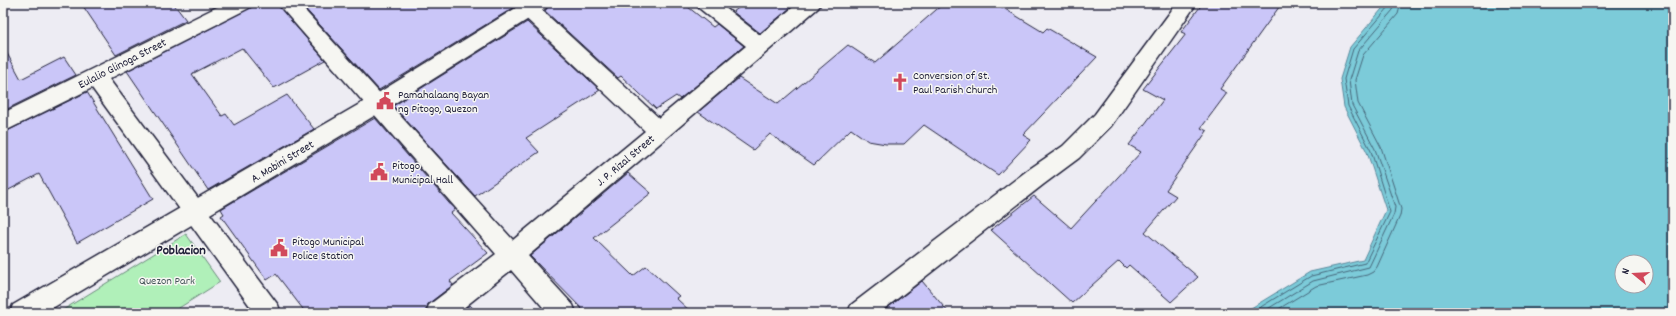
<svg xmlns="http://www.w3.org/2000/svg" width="1676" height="316" font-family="Dekko,sans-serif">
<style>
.green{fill:#b0f0b9;stroke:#69897a}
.water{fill:#7ccbd9;stroke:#58879a;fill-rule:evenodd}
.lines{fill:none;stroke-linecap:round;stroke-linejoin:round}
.shore{stroke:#46667a;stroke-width:1}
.building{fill:#cac6f8;stroke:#22223b}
.minor-casing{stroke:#22223b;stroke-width:3}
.tertiary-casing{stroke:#22223b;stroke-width:3}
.minor{fill:#f6f6f2;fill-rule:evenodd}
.tertiary{fill:#f6f6f2;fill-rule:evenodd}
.labels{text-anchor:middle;stroke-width:3;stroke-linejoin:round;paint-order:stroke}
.street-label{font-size:12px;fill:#22223b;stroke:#f6f6f2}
.poi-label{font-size:12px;fill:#22223b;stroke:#f6f6f2;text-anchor:start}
.park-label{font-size:12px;fill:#46565a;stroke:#f6f6f2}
.quarter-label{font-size:14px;font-weight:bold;fill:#22223b;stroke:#f6f6f2}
</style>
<rect width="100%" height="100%" fill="#edecf3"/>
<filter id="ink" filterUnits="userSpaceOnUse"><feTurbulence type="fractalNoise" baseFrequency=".025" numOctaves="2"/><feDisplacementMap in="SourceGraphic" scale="8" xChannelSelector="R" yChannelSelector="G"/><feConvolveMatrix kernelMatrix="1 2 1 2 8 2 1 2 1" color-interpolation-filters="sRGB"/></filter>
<g filter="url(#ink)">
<!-- green -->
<polygon class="green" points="186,234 220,282 171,313 58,313"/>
<!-- water -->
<path class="water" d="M1387,3H1673V313H1243L1310,272L1363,260L1386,210L1367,152L1344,107L1340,79L1350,47ZM1622,262H1646V286H1622Z"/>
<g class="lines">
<!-- shore -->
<g class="shore">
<polyline points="1251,313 1311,276 1365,263 1390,212 1371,151 1348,106 1344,79 1353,49 1389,7 1390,3"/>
<polyline points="1261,313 1313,281 1369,267 1394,214 1395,207 1375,149 1352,105 1349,80 1358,51 1393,10 1395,3"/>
<polyline points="1272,313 1316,286 1367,275 1373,272 1377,267 1400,216 1401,209 1381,147 1358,103 1355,80 1363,55 1398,14 1401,3"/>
</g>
</g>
<!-- building -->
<g class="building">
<polygon points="81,3 173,3 186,20 116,55"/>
<polygon points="260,3 276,3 325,60 274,88 242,48 192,74 222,116 226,114 234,125 287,95 314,129 208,190 127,71"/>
<polygon points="300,3 511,3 513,8 379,90"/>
<polygon points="550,3 683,3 713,27 717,24 744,46 680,99 676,96 656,109 621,76 618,78 545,11"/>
<polygon points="745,3 796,3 760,33 733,12"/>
<polygon points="944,3 995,3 1043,32 1047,28 1097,57 1023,135 1031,140 998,175 924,125 904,144 886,144 868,141 851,129 814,165 770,134 753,150 698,112 739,78 778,104 848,45 875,63"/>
<polygon points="1203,3 1282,3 1220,89 1227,93 1201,128 1207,131 1166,190 1176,196 1145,232 1198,277 1171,302 1129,265 1126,268 1119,261 1072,303 991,230 1034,196 1071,228 1141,152 1129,145 1163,100 1143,89 1186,34 1181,32"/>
<polygon points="527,22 600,90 526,138 539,152 475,196 393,106"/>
<polygon points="3,46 21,79 64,57 76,75 3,111"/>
<polygon points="87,92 153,199 77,243 39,174 3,193 3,133"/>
<polygon points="375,118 455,210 451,213 488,253 450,281 453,285 428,304 425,313 306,313 276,274 267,280 221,216 224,214 221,209"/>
<polygon points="628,173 651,193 594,238 633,276 646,266 679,296 676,298 692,313 586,313 530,256"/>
<polygon points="922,281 949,313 881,313"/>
<polygon points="470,305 477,313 459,313"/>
</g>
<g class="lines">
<!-- minor casing -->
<g class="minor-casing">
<g id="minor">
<polygon points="225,3 252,3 249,8 109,79 278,305 281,313 255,313 92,88 3,132 3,113"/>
<polygon points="277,3 298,3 513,240 645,131 515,8 512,3 534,3 659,118 746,46 699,8 696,3 719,3 760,35 798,3 821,3 818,8 528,256 573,305 576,313 548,313 511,270 457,313 426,313 429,305 496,254"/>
</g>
</g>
<!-- tertiary casing -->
<g class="tertiary-casing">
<g id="tertiary">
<polygon points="524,3 549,3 546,8 384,110 44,313 10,313 13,305 370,98"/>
<polygon points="1177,3 1197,3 1111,126 1079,158 1044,184 879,313 848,313 851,305 1028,170 1063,146 1095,114"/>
</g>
</g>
<!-- minor -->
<use href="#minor" class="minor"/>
<!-- tertiary -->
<use href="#tertiary" class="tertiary"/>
</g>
</g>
<!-- icons -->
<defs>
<g id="church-bare" transform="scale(1.38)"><path d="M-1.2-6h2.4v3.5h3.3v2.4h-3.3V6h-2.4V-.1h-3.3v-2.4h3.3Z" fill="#d1495b" stroke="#f6f6f2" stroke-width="2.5" paint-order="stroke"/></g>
<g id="civic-bare" transform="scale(1.38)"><path d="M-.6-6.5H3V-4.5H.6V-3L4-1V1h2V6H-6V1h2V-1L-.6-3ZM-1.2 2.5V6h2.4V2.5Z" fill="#d1495b" stroke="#f6f6f2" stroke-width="2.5" paint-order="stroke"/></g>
</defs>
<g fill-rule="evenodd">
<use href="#church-bare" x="900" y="82"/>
<use href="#civic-bare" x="385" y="101"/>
<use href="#civic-bare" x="379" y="172"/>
<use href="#civic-bare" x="279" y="248"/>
</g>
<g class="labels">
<!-- street labels -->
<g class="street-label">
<text transform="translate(122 63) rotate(-27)" y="4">Eulalio Glinoga Street</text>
<text transform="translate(625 160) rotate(-40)" y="4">J. P. Rizal Street</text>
<text transform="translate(282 161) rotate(-31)" y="4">A. Mabini Street</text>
</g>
<!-- poi labels -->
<g class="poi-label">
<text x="913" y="79">Conversion of St.<tspan x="913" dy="14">Paul Parish Church</tspan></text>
<text x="398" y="98">Pamahalaang Bayan<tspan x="398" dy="14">ng Pitogo, Quezon</tspan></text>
<text x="392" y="169">Pitogo<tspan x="392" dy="14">Municipal Hall</tspan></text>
<text x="292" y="245">Pitogo Municipal<tspan x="292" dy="14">Police Station</tspan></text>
</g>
<!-- park labels -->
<g class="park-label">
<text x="167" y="284">Quezon Park</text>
</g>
<!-- quarter labels -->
<g class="quarter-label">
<text x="181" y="254">Poblacion</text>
</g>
</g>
<!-- margin -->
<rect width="1676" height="316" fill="none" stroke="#f6f6f2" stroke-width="16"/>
<rect x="8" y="8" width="1660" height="300" fill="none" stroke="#22223b" stroke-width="1.5" filter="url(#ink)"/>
<!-- north arrow -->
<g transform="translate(1634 274) rotate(288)"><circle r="19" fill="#f6f6f2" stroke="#a1a1a9"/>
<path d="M0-3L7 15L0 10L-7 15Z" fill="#d1495b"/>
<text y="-6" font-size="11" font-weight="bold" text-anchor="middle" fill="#22223b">N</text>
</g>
</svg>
